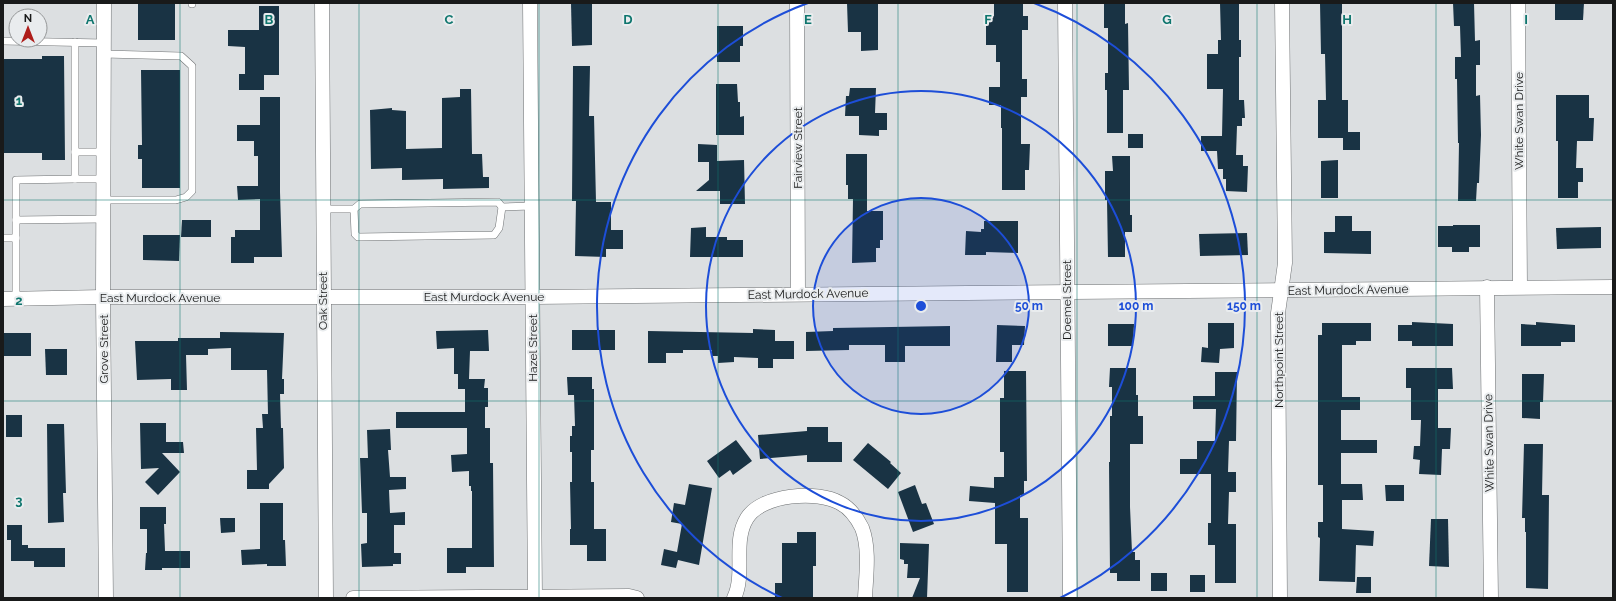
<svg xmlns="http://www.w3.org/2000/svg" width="1616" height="601" font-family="Raleway,sans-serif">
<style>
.building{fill:#193344}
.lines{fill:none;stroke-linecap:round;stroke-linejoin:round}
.lane-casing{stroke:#6e7173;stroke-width:8}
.street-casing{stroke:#6e7173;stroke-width:15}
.lane{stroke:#fff;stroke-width:7}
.street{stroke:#fff;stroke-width:14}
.grid{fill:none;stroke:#0f766e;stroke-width:1;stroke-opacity:0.55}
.ring{fill:none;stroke:#1d4ed8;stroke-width:2}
.labels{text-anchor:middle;stroke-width:4;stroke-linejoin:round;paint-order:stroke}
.street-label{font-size:12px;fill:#191a1a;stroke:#e9ecee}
.grid-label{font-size:13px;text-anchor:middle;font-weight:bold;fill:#0f766e;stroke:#e9ecee;stroke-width:4;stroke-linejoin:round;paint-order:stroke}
.centre{fill:#1d4ed8;stroke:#e9ecee;stroke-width:2}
.ring-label{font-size:12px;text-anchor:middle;font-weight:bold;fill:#1d4ed8;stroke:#e9ecee;stroke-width:4;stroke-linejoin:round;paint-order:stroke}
</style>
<rect width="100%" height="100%" fill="#dcdfe1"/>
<!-- building -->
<g class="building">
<rect x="138" y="3" width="37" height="37"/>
<polygon points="571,3 592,3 592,45 572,46"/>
<polygon points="847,3 878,3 878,50 861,51 861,32 848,32"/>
<polygon points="994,3 1023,3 1023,16 1028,16 1028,30 1022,30 1022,79 1027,79 1027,97 1021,97 1021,144 1030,144 1029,170 1025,170 1025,190 1002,190 1002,128 1001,128 1001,105 989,105 989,87 1000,87 1000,62 996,62 996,45 986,45 986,16 994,16"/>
<polygon points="1104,3 1125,3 1125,24 1128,23 1129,90 1123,90 1123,133 1107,133 1107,90 1105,90 1105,73 1108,73 1108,28 1104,28"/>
<polygon points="1220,3 1239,3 1239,40 1241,40 1241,57 1239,57 1239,100 1244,100 1245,118 1242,118 1242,126 1237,126 1236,155 1243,155 1243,166 1248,166 1247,192 1226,191 1226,179 1223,179 1223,169 1218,169 1217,151 1201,151 1201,136 1222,136 1223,89 1207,89 1207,54 1218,54 1218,40 1221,40"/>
<polygon points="1320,3 1342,3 1342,100 1348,100 1348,132 1360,132 1360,150 1343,150 1343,138 1318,138 1318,100 1326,100 1325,54 1321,54"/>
<polygon points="1453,3 1474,3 1475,41 1480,40 1480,65 1476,65 1476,96 1480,95 1481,135 1479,183 1477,183 1476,201 1458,201 1459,143 1458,143 1457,79 1455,79 1455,57 1461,57 1460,26 1454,26"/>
<polygon points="1555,3 1584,3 1583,20 1555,20"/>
<polygon points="259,6 279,6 279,75 264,75 264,90 239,90 239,74 245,74 245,47 228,46 228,30 259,30"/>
<polygon points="717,26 743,26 743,46 740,46 740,62 717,62"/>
<polygon points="42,56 64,56 65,160 42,160 42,153 3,153 3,59 42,59"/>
<polygon points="573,66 590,66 589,116 594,116 596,202 611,202 611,230 623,230 623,249 606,249 606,257 575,256 576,201 572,201"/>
<polygon points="141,70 180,70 180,188 142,188 142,159 138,159 138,145 142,145"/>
<polygon points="716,84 737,84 738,102 740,102 740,117 744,116 744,135 716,135"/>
<polygon points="850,88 876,88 875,113 887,113 887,130 879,130 879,136 859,135 859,116 845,116 846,96 849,96"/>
<polygon points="460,89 471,89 472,154 482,154 483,177 489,177 489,188 443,189 443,179 402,180 402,168 371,169 370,110 392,108 392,110 406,111 406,149 442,148 442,98 460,97"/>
<polygon points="1556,95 1589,95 1589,118 1594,118 1593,141 1577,141 1576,168 1583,168 1583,182 1578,182 1578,198 1558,198 1558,141 1556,141"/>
<polygon points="260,97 280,97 280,192 282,257 254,257 254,263 231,263 231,237 235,237 235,230 260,230 260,199 238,200 237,186 258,186 258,156 254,156 254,141 237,141 237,125 260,125"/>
<rect x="1128" y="134" width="15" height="14"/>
<polygon points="698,144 717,145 717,161 744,160 745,204 720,204 720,191 696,191 709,180 709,162 698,162"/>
<polygon points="846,154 867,154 867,211 883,211 883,240 880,240 880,248 876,248 876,262 852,263 853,199 848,199 848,185 846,185"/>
<polygon points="1112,156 1130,156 1130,215 1132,215 1132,232 1125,232 1125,257 1108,257 1107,200 1105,200 1105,171 1113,171"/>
<polygon points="1338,160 1338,198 1321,198 1321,161"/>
<polygon points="1335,216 1352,216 1352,231 1371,231 1371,254 1324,253 1324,232 1335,232"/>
<polygon points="182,220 211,220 211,237 181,237"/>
<polygon points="984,221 1018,221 1018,253 986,252 986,255 965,255 966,231 981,232 981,229 984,229"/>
<polygon points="1453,225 1480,225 1480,247 1469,247 1469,252 1452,252 1452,247 1438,247 1438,226 1453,226"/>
<polygon points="706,227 706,237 727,237 727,240 743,240 743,257 690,257 691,228"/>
<polygon points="1601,227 1601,248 1557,249 1556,228"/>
<polygon points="1247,233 1248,255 1200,256 1199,234"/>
<polygon points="143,235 180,235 179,261 143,260"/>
<polygon points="1412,322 1453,324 1453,346 1412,346 1412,341 1398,341 1398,325 1412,325"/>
<polygon points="1536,322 1575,325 1575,342 1561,342 1561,346 1521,346 1521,324 1536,325"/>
<polygon points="1208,323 1234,323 1234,348 1220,349 1219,363 1201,362 1202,347 1208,348"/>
<polygon points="1322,323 1371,323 1371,341 1356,341 1356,345 1342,345 1342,397 1360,397 1360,410 1341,410 1341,440 1377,440 1377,453 1341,453 1341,484 1362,484 1363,500 1342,500 1342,529 1374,531 1373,546 1356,545 1355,582 1319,581 1320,538 1318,537 1318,522 1323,522 1323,485 1318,485 1318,335 1322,335"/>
<polygon points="1108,324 1134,324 1133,346 1108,346"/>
<polygon points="997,325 1025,326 1024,345 1012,345 1012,362 996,362"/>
<polygon points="950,326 950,346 905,346 905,362 885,362 885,345 849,345 849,350 806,351 806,332 833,331 833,328"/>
<polygon points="753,329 775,330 775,341 794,341 794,359 773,359 773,368 758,368 758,358 734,357 734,362 718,363 718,356 712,356 712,350 683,350 683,353 666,353 666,363 648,363 648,331 753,333"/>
<polygon points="488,330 489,351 470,351 469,379 485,379 484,388 488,388 488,407 485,407 485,428 490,428 490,463 493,463 494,567 466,567 466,573 447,573 447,548 472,548 472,491 471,491 471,486 469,486 469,471 452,472 451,455 467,454 467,428 396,428 396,412 465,412 465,389 458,389 458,374 454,374 454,348 437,349 436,331"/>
<rect x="572" y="330" width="43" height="20"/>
<polygon points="220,332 284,333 282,379 284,379 284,394 280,394 281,428 283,428 284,468 269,484 269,489 247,489 247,470 257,470 256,428 263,428 262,414 268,414 267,370 231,370 231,348 208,349 208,355 186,355 187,390 171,390 171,379 137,380 135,341 178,341 178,338 220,338"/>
<rect x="3" y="333" width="28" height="23"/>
<polygon points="45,349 67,349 67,375 46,375"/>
<polygon points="1110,368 1136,368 1136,395 1138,395 1138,416 1143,416 1143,444 1130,444 1130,507 1132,552 1135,552 1135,560 1140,560 1140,581 1117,581 1117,573 1110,573 1109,462 1110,462 1110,416 1112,416 1112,387 1109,387"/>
<polygon points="1406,368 1452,368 1453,389 1438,389 1438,428 1451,428 1450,449 1442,449 1441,475 1419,474 1420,460 1413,459 1414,446 1420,446 1421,420 1411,420 1411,388 1406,388"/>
<polygon points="1004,371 1026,371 1027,481 1024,481 1024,495 1020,495 1020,518 1028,518 1028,592 1007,592 1007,544 995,544 995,503 969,501 970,486 994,488 994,477 1004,477 1004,452 1000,452 1000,398 1004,398"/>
<polygon points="1215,372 1237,372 1236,441 1229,441 1228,472 1236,472 1236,492 1229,492 1228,524 1236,524 1236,583 1215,583 1215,545 1208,545 1208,523 1211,523 1211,474 1180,474 1180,459 1197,459 1197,441 1215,441 1216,409 1193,409 1193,396 1215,396"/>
<polygon points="1522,374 1544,374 1543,402 1540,402 1540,419 1522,418"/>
<polygon points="567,377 592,377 592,389 594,389 594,450 591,450 591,482 594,482 594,529 606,529 606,561 587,561 587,545 570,545 570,529 571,529 570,482 572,482 572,452 570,452 570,436 572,436 572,426 575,426 574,395 568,395"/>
<rect x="6" y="415" width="16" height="22"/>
<polygon points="140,423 166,423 166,442 183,442 184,453 162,453 180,472 158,495 145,482 159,468 141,469"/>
<polygon points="47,424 64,424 66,493 63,493 64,522 48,523"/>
<polygon points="807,427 828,427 828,442 842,442 842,462 807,462 807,455 760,459 758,435 807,431"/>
<polygon points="390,429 391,450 388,450 390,477 406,477 406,489 389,490 390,513 405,512 405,525 394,525 394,553 401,553 401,564 393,564 393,566 362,567 361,544 367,543 367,513 362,513 360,458 368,458 367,430"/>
<polygon points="736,440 752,461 733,475 730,470 719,478 707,461"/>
<polygon points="868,443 891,462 890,463 901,473 888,489 853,460"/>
<polygon points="1524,444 1543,444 1542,495 1549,495 1548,589 1526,588 1526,532 1525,532 1525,518 1522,518"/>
<polygon points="689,484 712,488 699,565 678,560 676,568 661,565 664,549 677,552 682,524 671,522 674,503 685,505"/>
<polygon points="915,485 922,504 926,503 934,524 913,532 898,492"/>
<polygon points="1385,485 1404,485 1404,501 1386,501"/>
<polygon points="260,503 283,503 283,540 285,540 286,566 267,566 267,564 242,565 241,550 260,549"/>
<polygon points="140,507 166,507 166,524 164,524 165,551 190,551 190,568 162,568 162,570 145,570 146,553 147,553 147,529 140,529"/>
<polygon points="220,518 235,518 235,532 221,533"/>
<polygon points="1431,519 1448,519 1449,567 1429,566"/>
<polygon points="7,525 22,525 22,545 28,545 28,548 65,548 65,567 34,567 34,561 11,561 11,540 7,540"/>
<polygon points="797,532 816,532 816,566 813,566 813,598 775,598 775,583 782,583 782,543 797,543"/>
<polygon points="900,543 929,544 927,598 912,598 920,578 907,578 908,564 904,564 904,560 900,559"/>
<rect x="1151" y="573" width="16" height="18"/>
<rect x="1190" y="575" width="15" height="17"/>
<polygon points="1357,577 1371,577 1371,593 1356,593"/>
</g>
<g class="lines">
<!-- lane casing -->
<g class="lane-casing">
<g id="lane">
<polyline points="192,3 192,4"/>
<polyline points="3,41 104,43"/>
<polyline points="104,54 181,56 192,66 192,191 186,197 176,200 104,200"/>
<polyline points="75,152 104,152"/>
<polyline points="75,179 104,179"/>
<polyline points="502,207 532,206"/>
<polyline points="322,209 354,209 360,204 498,202 502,207 499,228 494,235 358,237 355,234 354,209"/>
<polyline points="16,220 16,180 75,179 75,42"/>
<polyline points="3,238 16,238"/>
<polyline points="16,299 16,220 104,219"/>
</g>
</g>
<!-- street casing -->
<g class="street-casing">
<g id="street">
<polyline points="104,3 103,297 106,598"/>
<polyline points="322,3 326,598"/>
<polyline points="530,3 535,598"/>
<polyline points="797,3 798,294"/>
<polyline points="1065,3 1070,598"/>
<polyline points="1518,3 1520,287"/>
<polyline points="1487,287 1491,598"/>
<polyline points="3,299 103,297 533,297 1613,287"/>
<polyline points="353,598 629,596 637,598"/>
<path d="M734,598C746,573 732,542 747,518C762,494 818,490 840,503C850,508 857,518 862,528C870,549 866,576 865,598"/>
<polyline points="1280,598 1278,313 1285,263 1282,3"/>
</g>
</g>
<!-- lane -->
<use href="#lane" class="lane"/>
<!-- street -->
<use href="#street" class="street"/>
</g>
<!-- grid -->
<path class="grid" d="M180,3V598M359,3V598M539,3V598M718,3V598M898,3V598M1077,3V598M1257,3V598M1436,3V598M3,200H1613M3,401H1613"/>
<!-- distance rings -->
<circle cx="921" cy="306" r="108" fill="#1d4ed8" fill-opacity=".12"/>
<g class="ring">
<circle cx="921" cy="306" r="108"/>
<circle cx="921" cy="306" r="215"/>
<path d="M782 598A323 323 0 0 1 808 3M1034 3A323 323 0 0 1 1060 598"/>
</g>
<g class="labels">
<!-- street labels -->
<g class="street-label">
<text transform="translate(1519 121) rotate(-90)" y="4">White Swan Drive</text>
<text transform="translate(798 148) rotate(-90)" y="4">Fairview Street</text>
<text transform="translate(1348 290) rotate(-1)" y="4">East Murdock Avenue</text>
<text transform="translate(808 294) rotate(-1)" y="4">East Murdock Avenue</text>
<text x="484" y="301">East Murdock Avenue</text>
<text x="160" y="302">East Murdock Avenue</text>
<text transform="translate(1067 300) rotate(-90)" y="4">Doemel Street</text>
<text transform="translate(323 301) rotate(-90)" y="4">Oak Street</text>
<text transform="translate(533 348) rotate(-90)" y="4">Hazel Street</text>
<text transform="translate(104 349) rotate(-90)" y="4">Grove Street</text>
<text transform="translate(1279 360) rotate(-90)" y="4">Northpoint Street</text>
<text transform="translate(1489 443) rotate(-91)" y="4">White Swan Drive</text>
</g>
</g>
<g class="grid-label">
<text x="90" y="24">A</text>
<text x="269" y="24">B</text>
<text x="449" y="24">C</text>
<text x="628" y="24">D</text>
<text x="808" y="24">E</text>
<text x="988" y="24">F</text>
<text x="1167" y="24">G</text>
<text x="1347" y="24">H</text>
<text x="1526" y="24">I</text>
<text x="19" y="105">1</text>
<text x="19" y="305">2</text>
<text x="19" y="505">3</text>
</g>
<circle cx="921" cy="306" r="6" class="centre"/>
<g class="ring-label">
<text x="1029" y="310">50 m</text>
<text x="1136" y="310">100 m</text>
<text x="1244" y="310">150 m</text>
</g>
<!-- border -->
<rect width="1616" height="601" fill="none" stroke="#191a1a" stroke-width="8"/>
<!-- north arrow -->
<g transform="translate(28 28)"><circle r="19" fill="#e9ecee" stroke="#969899"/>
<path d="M0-3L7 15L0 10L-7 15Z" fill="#ae1d1a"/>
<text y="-6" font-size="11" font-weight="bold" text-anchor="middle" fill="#191a1a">N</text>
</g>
</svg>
